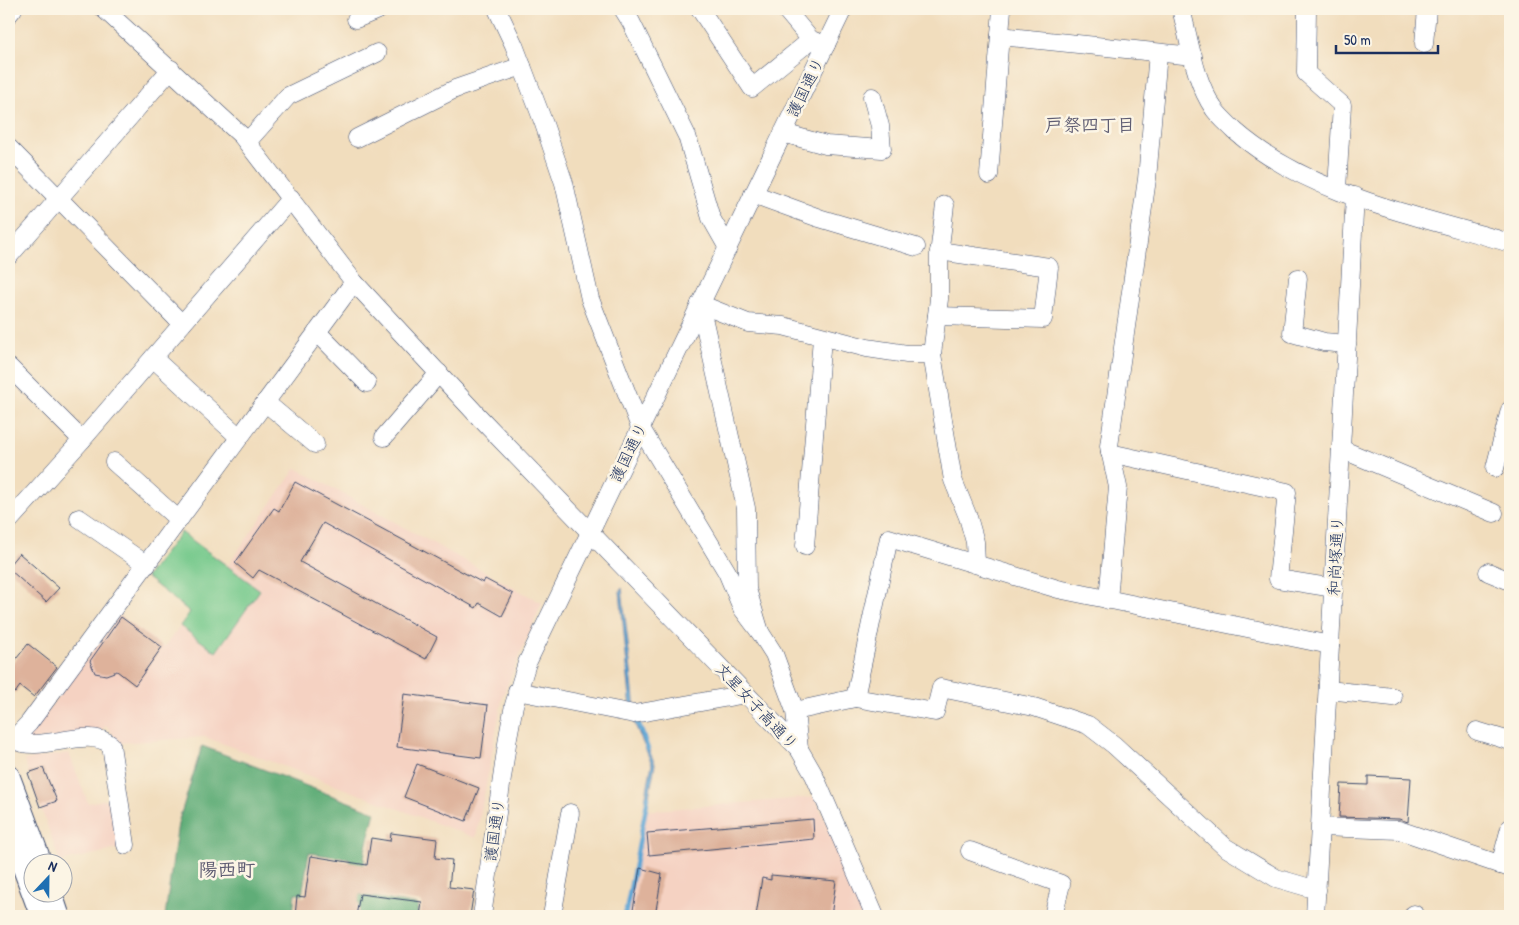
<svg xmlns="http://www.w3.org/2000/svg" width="1519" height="925" font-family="'Patrick Hand','Klee One',sans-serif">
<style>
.built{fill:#f5d2c2}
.green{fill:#76c98c;stroke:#487c75}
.forest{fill:#60ad78;stroke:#3e6e6b}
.water{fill:#5ea5d4;stroke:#3c6a99}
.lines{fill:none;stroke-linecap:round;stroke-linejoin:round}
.stream{stroke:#5ea5d4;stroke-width:4.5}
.building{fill:#deb29b}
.minor-casing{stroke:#3b496c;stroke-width:19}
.major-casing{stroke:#3b496c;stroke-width:23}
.minor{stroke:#fff;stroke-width:18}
.major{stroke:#fff;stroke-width:21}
.labels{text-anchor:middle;stroke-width:5;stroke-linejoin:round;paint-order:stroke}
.street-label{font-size:16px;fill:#1b2f5e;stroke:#fcf5e5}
.neighbourhood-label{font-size:18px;font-weight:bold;fill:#5f5d73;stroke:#fcf5e5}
.quarter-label{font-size:19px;font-weight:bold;fill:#5f5d73;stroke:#fcf5e5}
</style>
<rect width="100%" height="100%" fill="#fcf5e5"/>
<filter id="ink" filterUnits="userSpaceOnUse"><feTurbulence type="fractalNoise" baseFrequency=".02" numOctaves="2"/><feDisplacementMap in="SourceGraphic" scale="10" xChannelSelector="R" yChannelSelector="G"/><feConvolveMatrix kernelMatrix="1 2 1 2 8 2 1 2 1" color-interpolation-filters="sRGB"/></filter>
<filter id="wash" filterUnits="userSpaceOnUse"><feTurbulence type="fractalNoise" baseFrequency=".0096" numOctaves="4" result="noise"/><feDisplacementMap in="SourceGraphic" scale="20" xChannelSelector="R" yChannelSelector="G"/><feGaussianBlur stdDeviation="1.12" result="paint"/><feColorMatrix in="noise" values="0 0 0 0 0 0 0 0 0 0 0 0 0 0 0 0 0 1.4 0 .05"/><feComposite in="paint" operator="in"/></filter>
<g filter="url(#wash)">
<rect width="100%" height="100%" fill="#f1ddbd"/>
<!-- built -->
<g class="built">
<polygon points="296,468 542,603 503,695 476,838 205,737 119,743 106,725 100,733 25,741 119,615 164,647 180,626 190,612 146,577 181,532 228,565"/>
<polygon points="69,753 88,803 116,797 122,848 60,862 24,760"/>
<polygon points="815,797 866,916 626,916 643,811"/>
</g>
<!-- green -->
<polygon class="green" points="181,532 260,590 216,652 180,626 190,612 146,577"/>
<!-- forest -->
<polygon class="forest" points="202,746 375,812 365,851 361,895 418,905 417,916 359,916 360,903 346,900 350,859 309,853 302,895 295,893 293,916 165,916 178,823"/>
<!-- water -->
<g class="water">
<polygon points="622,588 635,709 631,709 620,591"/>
<polygon points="636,721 655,764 648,802 645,801 652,764 634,722"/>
</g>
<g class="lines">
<!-- stream -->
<g class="stream">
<polyline points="639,724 648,749"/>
<polyline points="625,916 648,797"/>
</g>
</g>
<g id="blocks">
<!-- building -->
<g class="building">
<polygon points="295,482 483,583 485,579 513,594 502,616 479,603 476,608 323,523 300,562 437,637 426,659 259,570 253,578 235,563 274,508 279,511"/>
<polygon points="19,553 59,588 46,602 9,569 9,565"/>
<polygon points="121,617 162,647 135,685 117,671 106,675 95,673 90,661"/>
<polygon points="28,644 57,667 34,697 20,686 15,693 9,688 9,668"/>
<polygon points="404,694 488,705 481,758 397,747"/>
<polygon points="417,764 479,788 466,821 404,797"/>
<polygon points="43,768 57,801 40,807 28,773"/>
<polygon points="1368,776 1411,778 1408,822 1399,819 1339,817 1341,784 1368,785"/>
<polygon points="813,819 814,839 649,855 647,833"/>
<polygon points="391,833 437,839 435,858 452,860 449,887 474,890 470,916 420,916 422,902 360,894 356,916 295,916 297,896 305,897 311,856 367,865 371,838 390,841"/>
<polygon points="640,868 662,874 655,916 632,916"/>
<polygon points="771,875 836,881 831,916 756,916 762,878 771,880"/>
</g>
</g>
</g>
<g filter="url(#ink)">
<use href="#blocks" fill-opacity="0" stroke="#3b496c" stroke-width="1"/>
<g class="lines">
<!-- minor casing -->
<g class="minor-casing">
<g id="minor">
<polyline points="104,9 242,136 354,282 479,417 799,749 814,775 875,916"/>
<polyline points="497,9 514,45 544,124 564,183 590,299 640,427 727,572 742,608 760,632"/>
<polyline points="623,9 631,22 687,136 711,218 728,248"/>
<polyline points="700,9 752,88 811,40 826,45"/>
<polyline points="785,9 811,40"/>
<path d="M1181,9C1190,42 1194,80 1214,109C1220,117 1228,124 1235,131C1308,195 1419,216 1510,243"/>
<polyline points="1307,9 1306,73 1342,105 1337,189"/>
<polyline points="9,14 13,9"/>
<polyline points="356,19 380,9"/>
<polyline points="1000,36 1193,56"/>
<polyline points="1424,44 1427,9"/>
<polyline points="783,133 826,145 882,149 880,126 872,97"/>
<polyline points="357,138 455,89 522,66"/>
<polyline points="247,142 288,96 377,53"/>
<polyline points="9,148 182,324"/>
<polyline points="989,175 1002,9"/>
<polyline points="753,194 819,218 916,247"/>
<polyline points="945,205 939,255 939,299 932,354 953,480 968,517 975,542 976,564"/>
<polyline points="9,256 171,69"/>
<polyline points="1298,278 1292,333 1324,342 1347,344"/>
<polyline points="700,304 746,508 747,589 760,632 774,654 795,711 799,749"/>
<polyline points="700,304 748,323 783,326 867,348 907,354 932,354"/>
<polyline points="937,316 1043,319 1049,267 939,251"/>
<polyline points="317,332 367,383"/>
<polyline points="153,358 239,437"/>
<polyline points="9,367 82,440"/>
<polyline points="265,402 315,444"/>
<polyline points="384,437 439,373"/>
<polyline points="1341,449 1494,513"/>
<polyline points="1110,453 1287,492 1278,579 1334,588"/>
<polyline points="114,462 179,520"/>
<polyline points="1495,468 1510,410"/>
<polyline points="79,518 147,565"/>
<polyline points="9,521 82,440 291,198"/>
<polyline points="805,546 822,338"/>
<polyline points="1488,572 1510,581"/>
<polyline points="1108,600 1118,487 1109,446 1147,179 1158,53"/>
<polyline points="1328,690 1393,697"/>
<polyline points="517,691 634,714 746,694"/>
<polyline points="855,698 935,712 941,688 1034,707 1088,725 1114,745 1225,847 1276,878 1317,890"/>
<polyline points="795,711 855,698 889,538 1058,589 1330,645"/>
<polyline points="1477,731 1510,741"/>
<path d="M14,740C41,754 87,725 111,745L126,845"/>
<polyline points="9,744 29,723 354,282"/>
<polyline points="1321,827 1399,830 1510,868"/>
<polyline points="970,851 1061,884 1053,916"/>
<polyline points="1500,865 1510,828"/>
<polyline points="482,916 508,737 514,705 527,663 843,9"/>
<polyline points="552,916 570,813"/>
<polyline points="1315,916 1355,196"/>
<polyline points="1414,916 1414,914"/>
</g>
</g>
<!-- major casing -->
<g class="major-casing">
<g id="major">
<polyline points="9,776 41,862"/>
<polyline points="9,829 41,916"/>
<polyline points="51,892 59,916"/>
</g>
</g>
<!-- minor -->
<use href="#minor" class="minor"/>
<!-- major -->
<use href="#major" class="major"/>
</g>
</g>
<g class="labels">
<!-- street labels -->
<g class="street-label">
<text transform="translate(805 87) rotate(-64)" y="6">護国通り</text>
<text transform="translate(628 452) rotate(-64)" y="6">護国通り</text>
<text transform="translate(1335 556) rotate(-87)" y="6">和尚塚通り</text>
<text transform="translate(757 706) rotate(47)" y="6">文星女子高通り</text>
<text transform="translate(494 830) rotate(-82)" y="6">護国通り</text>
</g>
<!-- neighbourhood labels -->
<g class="neighbourhood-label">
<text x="1090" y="131">戸祭四丁目</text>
</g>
<!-- quarter labels -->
<g class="quarter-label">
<text x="227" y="876">陽西町</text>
</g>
</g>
<!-- margin -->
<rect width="1519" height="925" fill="none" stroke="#fcf5e5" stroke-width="30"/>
<!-- north arrow -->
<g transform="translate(48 878) rotate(22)"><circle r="24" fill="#fcf5e5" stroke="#a2a6af"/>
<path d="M0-4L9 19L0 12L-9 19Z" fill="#1f6fb2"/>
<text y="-8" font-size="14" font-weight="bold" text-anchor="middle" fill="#1b2f5e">N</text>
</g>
<!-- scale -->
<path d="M1336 45v8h102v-8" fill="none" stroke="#1b2f5e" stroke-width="2.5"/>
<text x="1344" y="45" font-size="15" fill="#1b2f5e" stroke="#fcf5e5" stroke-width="4" paint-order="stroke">50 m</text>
</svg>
